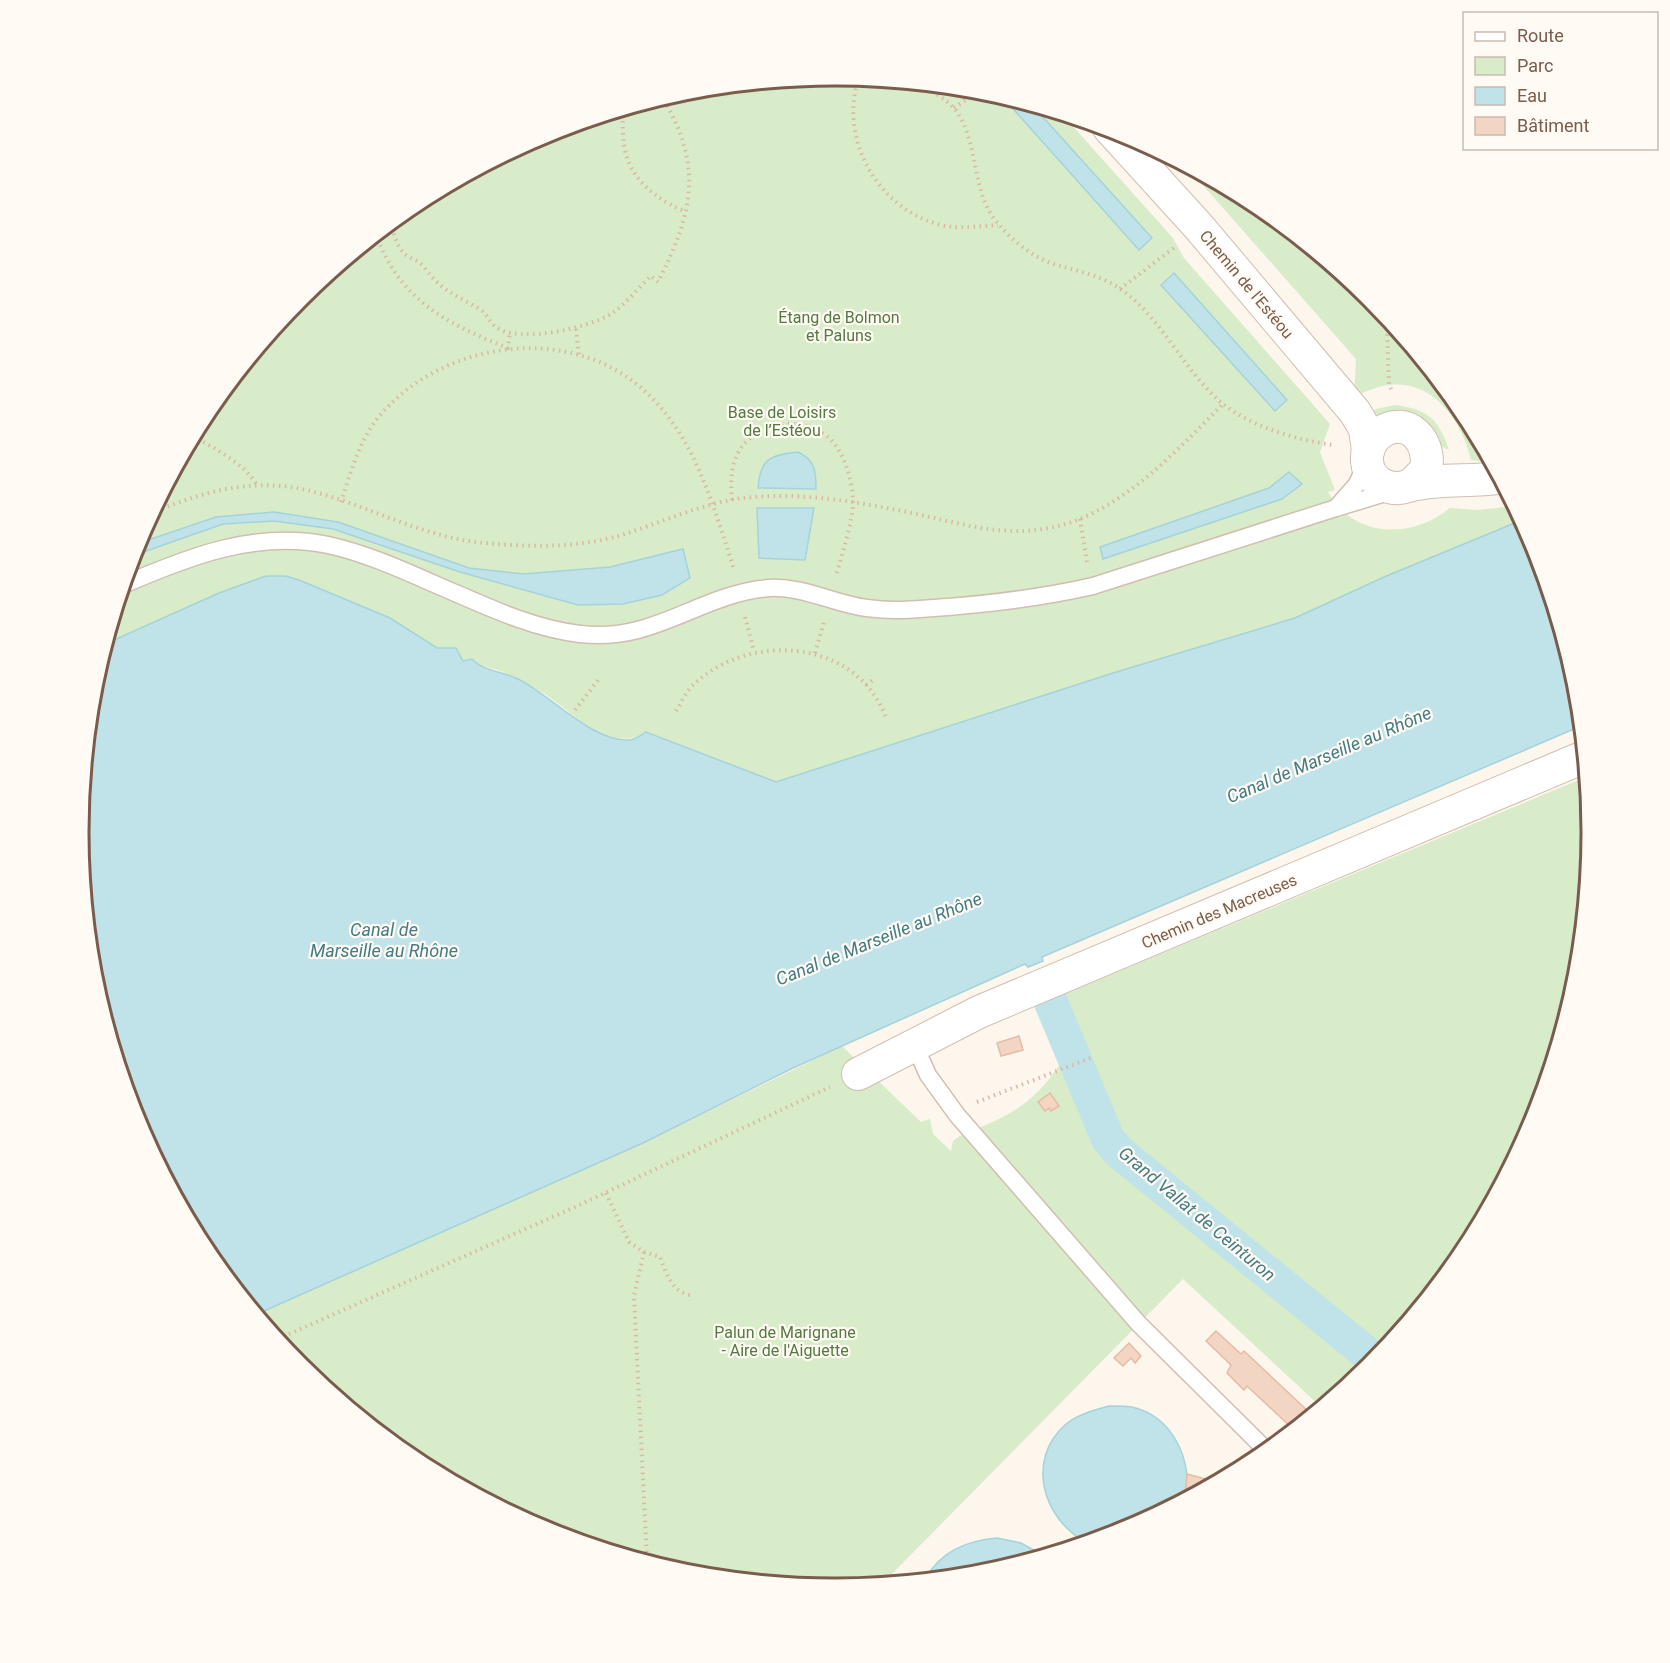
<svg xmlns="http://www.w3.org/2000/svg" width="1670" height="1663" font-family="Roboto,sans-serif">
<style>
.green{fill:#d8ecc9}
.water{fill:#bfe3e8;stroke:#a5d3da;stroke-width:1.5}
.lines{fill:none;stroke-linecap:round;stroke-linejoin:round}
.canal{stroke:#bfe3e8;stroke-width:34}
.building{fill:#f3d5c3;stroke:#e6bba3;stroke-width:1.5}
.lane-casing{stroke:#d1beb0;stroke-width:19}
.street-casing{stroke:#d1beb0;stroke-width:34}
.path{stroke:#d9b8a5;stroke-width:4;stroke-dasharray:1.5 4.5;stroke-linecap:butt}
.lane{stroke:#fff;stroke-width:16}
.street{stroke:#fff;stroke-width:32}
.labels{text-anchor:middle;stroke-width:4.5;stroke-linejoin:round;paint-order:stroke}
.street-label{font-size:16px;fill:#7a5c4d;stroke:#fffaf3}
.park-label{font-size:16px;fill:#537a41;stroke:#fffaf3}
.water-label{font-size:18px;font-style:italic;fill:#437c86;stroke:#fffaf3}
.rim{fill:none;stroke:#7a5c4d;stroke-width:3}
</style>
<rect width="100%" height="100%" fill="#fdf6ec"/>
<!-- green -->
<g class="green">
<path d="M835,75L983,90L1061,113L1173,238L1184,258L1330,424L1320,452L1335,490L1328,492C1354,539 1412,539 1450,508L1478,510L1515,506L1522,520L1384,577L1295,619L1113,673L776,782L646,733C609,752 581,720 552,699C543,692 531,686 520,680C504,670 481,666 463,661L456,648H437L390,618L299,580L286,576H266L219,593L105,644L136,542L206,411L300,296L415,202L546,132L688,89Z"/>
<path d="M1186,166L1256,203L1370,297L1464,412L1492,463L1471,460C1462,422 1434,380 1390,385C1378,386 1365,392 1354,396L1356,359Z"/>
<path d="M1395,405C1427,409 1439,419 1449,450L1382,416L1368,415L1376,409Z"/>
<path d="M1586,777L1591,832L1577,979L1534,1121L1464,1252L1370,1367L1321,1407L1183,1279L883,1583L835,1588L687,1573L545,1530L414,1460L300,1366L257,1314L643,1143L842,1046L921,1122L930,1119L933,1134L951,1151L953,1141L960,1136C1008,1116 1031,1107 1061,1063L1036,1006Z"/>
</g>
<!-- water -->
<g class="water">
<polygon points="1011,98 1031,104 1152,238 1139,250 1007,102"/>
<polygon points="1174,273 1287,400 1275,411 1161,285"/>
<path d="M798,452C815,460 816,471 816,489L758,488C760,458 771,455 798,452Z"/>
<polygon points="1289,472 1302,484 1282,499 1103,559 1100,547 1269,488"/>
<polygon points="757,508 814,508 805,560 759,558"/>
<polygon points="274,512 338,522 469,568 523,574 610,567 683,549 690,578 662,595 623,604 578,605 460,572 333,529 274,521 223,524 132,556 136,544 216,517"/>
<path d="M1522,520L1534,542L1577,684L1581,726L1042,957L1043,961L1028,967L1025,964L793,1068L643,1143L257,1314L206,1251L136,1121L93,979L79,831L93,684L105,644L219,593L266,576H286L299,580L390,618L437,648H456L463,661L472,659C484,672 503,671 518,679C551,695 592,742 629,740C635,740 641,735 646,732L776,782L1113,673L1295,618L1384,577Z"/>
<path d="M1109,1406C1116,1406 1125,1406 1132,1407C1172,1416 1194,1461 1185,1498L1124,1531L1085,1542C1043,1518 1025,1460 1066,1424C1079,1414 1094,1410 1109,1406Z"/>
<path d="M997,1538L1021,1543L1043,1555L982,1574L925,1579C941,1551 966,1541 997,1538Z"/>
</g>
<g class="lines">
<!-- canal -->
<polyline class="canal" points="1050,1000 1108,1139 1119,1152 1375,1360"/>
</g>
<!-- building -->
<g class="building">
<polygon points="1019,1036 1023,1050 1001,1056 997,1043"/>
<polygon points="1050,1093 1059,1106 1051,1111 1049,1108 1045,1111 1038,1102"/>
<polygon points="1216,1331 1241,1354 1244,1351 1311,1414 1293,1429 1247,1386 1244,1390 1227,1373 1231,1365 1206,1341"/>
<polygon points="1129,1343 1141,1356 1135,1363 1131,1358 1123,1366 1114,1358"/>
<polygon points="1187,1474 1206,1479 1204,1488 1185,1498"/>
</g>
<g class="lines">
<!-- lane casing -->
<g class="lane-casing">
<g id="lane">
<polyline points="1366,464 1357,484 1336,508 1392,491"/>
<path d="M123,585C188,557 255,530 328,545C374,555 417,577 460,595C499,612 538,629 580,634C655,643 699,594 769,588C804,586 834,604 867,608C895,612 921,609 948,607C997,603 1045,597 1093,586L1336,508"/>
<polyline points="914,1044 928,1075 957,1115 1138,1323 1264,1448 1254,1461"/>
</g>
</g>
<!-- street casing -->
<g class="street-casing">
<g id="street">
<polyline points="1109,128 1199,227 1355,412 1365,429 1368,451"/>
<path d="M1411,485L1426,470C1432,442 1408,414 1380,433C1372,439 1366,450 1367,461C1368,474 1377,484 1389,487C1398,490 1404,487 1412,485C1441,478 1470,482 1499,478"/>
<polyline points="858,1074 979,1012 1584,757"/>
</g>
</g>
<!-- path -->
<g class="path">
<path d="M859,77C838,138 877,207 937,224C956,230 979,226 998,225"/>
<path d="M916,83C929,90 944,97 954,108C981,142 969,193 1000,226C1012,240 1033,257 1051,263C1075,271 1098,274 1119,288C1163,318 1183,371 1223,404C1252,427 1297,440 1333,445"/>
<polyline points="954,108 981,89"/>
<path d="M624,109C617,163 638,191 686,212"/>
<polyline points="1264,210 1272,221 1296,236"/>
<path d="M391,222C393,232 397,248 406,255C412,260 419,260 424,267C442,292 457,295 481,310C488,315 490,323 496,327C520,344 587,328 611,314C625,305 638,288 651,276L658,282C693,213 704,166 662,97"/>
<path d="M376,234C399,300 447,324 508,348L510,332"/>
<polyline points="1120,289 1175,247"/>
<polyline points="1382,311 1387,327 1389,385 1393,393"/>
<polyline points="576,329 579,355"/>
<path d="M193,436C216,450 243,462 257,485"/>
<path d="M732,500C731,485 730,470 737,455C751,424 797,415 824,434C844,448 852,478 853,500C854,518 841,557 836,576"/>
<path d="M341,502C351,472 360,436 383,412C450,337 580,323 652,398C698,445 714,509 734,569"/>
<path d="M151,513C195,495 242,480 290,487C351,496 411,534 476,542C523,547 571,549 618,536C659,524 701,503 744,498C794,492 848,500 897,510C962,522 1015,546 1082,518C1138,494 1181,446 1223,404"/>
<polyline points="1080,519 1087,562"/>
<polyline points="745,617 754,651"/>
<polyline points="815,653 824,622"/>
<polyline points="866,685 874,679"/>
<polyline points="575,710 599,679"/>
<path d="M676,711C681,703 685,694 691,687C748,630 858,638 887,720"/>
<polyline points="977,1102 1093,1057"/>
<path d="M606,1193L629,1242L644,1252L660,1257C666,1273 672,1292 690,1295"/>
<polyline points="644,1252 634,1296 647,1561"/>
<polyline points="278,1339 575,1207 830,1087"/>
</g>
<!-- lane -->
<use href="#lane" class="lane"/>
<!-- street -->
<use href="#street" class="street"/>
</g>
<g class="labels">
<!-- street labels -->
<g class="street-label">
<text transform="translate(1247 284) rotate(50)" y="6">Chemin de l'Estéou</text>
<text transform="translate(1219 911) rotate(-23)" y="6">Chemin des Macreuses</text>
</g>
<!-- park labels -->
<g class="park-label">
<text x="839" y="323">Étang de Bolmon<tspan x="839" dy="18">et Paluns</tspan></text>
<text x="782" y="418">Base de Loisirs<tspan x="782" dy="18">de l’Estéou</tspan></text>
<text x="785" y="1338">Palun de Marignane<tspan x="785" dy="18">- Aire de l'Aiguette</tspan></text>
</g>
<!-- water labels -->
<g class="water-label">
<text transform="translate(1329 755) rotate(-23)" y="6">Canal de Marseille au Rhône</text>
<text x="384" y="936">Canal de<tspan x="384" dy="21">Marseille au Rhône</tspan></text>
<text transform="translate(879 939) rotate(-22)" y="6">Canal de Marseille au Rhône</text>
<text transform="translate(1197 1214) rotate(40)" y="6">Grand Vallat de Ceinturon</text>
</g>
</g>
<!-- crop -->
<path d="M0 0H1670V1663H0ZM89 832a746 746 0 1 1 1492 0a746 746 0 1 1-1492 0Z" fill="#fffaf3" fill-rule="evenodd"/>
<path class="rim" d="M89 832a746 746 0 1 1 1492 0a746 746 0 1 1-1492 0Z"/>
<!-- legend -->
<rect x="1463" y="12" width="195" height="138" fill="#fffaf3" stroke="#cabbb1" stroke-width="1.5"/>
<rect x="1475" y="32" width="30" height="9" fill="#ffffff" stroke="#cabbb1" stroke-width="1.5"/>
<text x="1517" y="42" font-size="18" fill="#7a5c4d">Route</text>
<rect x="1475" y="57" width="30" height="18" fill="#d8ecc9" stroke="#cabbb1" stroke-width="1.5"/>
<text x="1517" y="72" font-size="18" fill="#7a5c4d">Parc</text>
<rect x="1475" y="87" width="30" height="18" fill="#bfe3e8" stroke="#cabbb1" stroke-width="1.5"/>
<text x="1517" y="102" font-size="18" fill="#7a5c4d">Eau</text>
<rect x="1475" y="117" width="30" height="18" fill="#f3d5c3" stroke="#cabbb1" stroke-width="1.5"/>
<text x="1517" y="132" font-size="18" fill="#7a5c4d">Bâtiment</text>
</svg>
